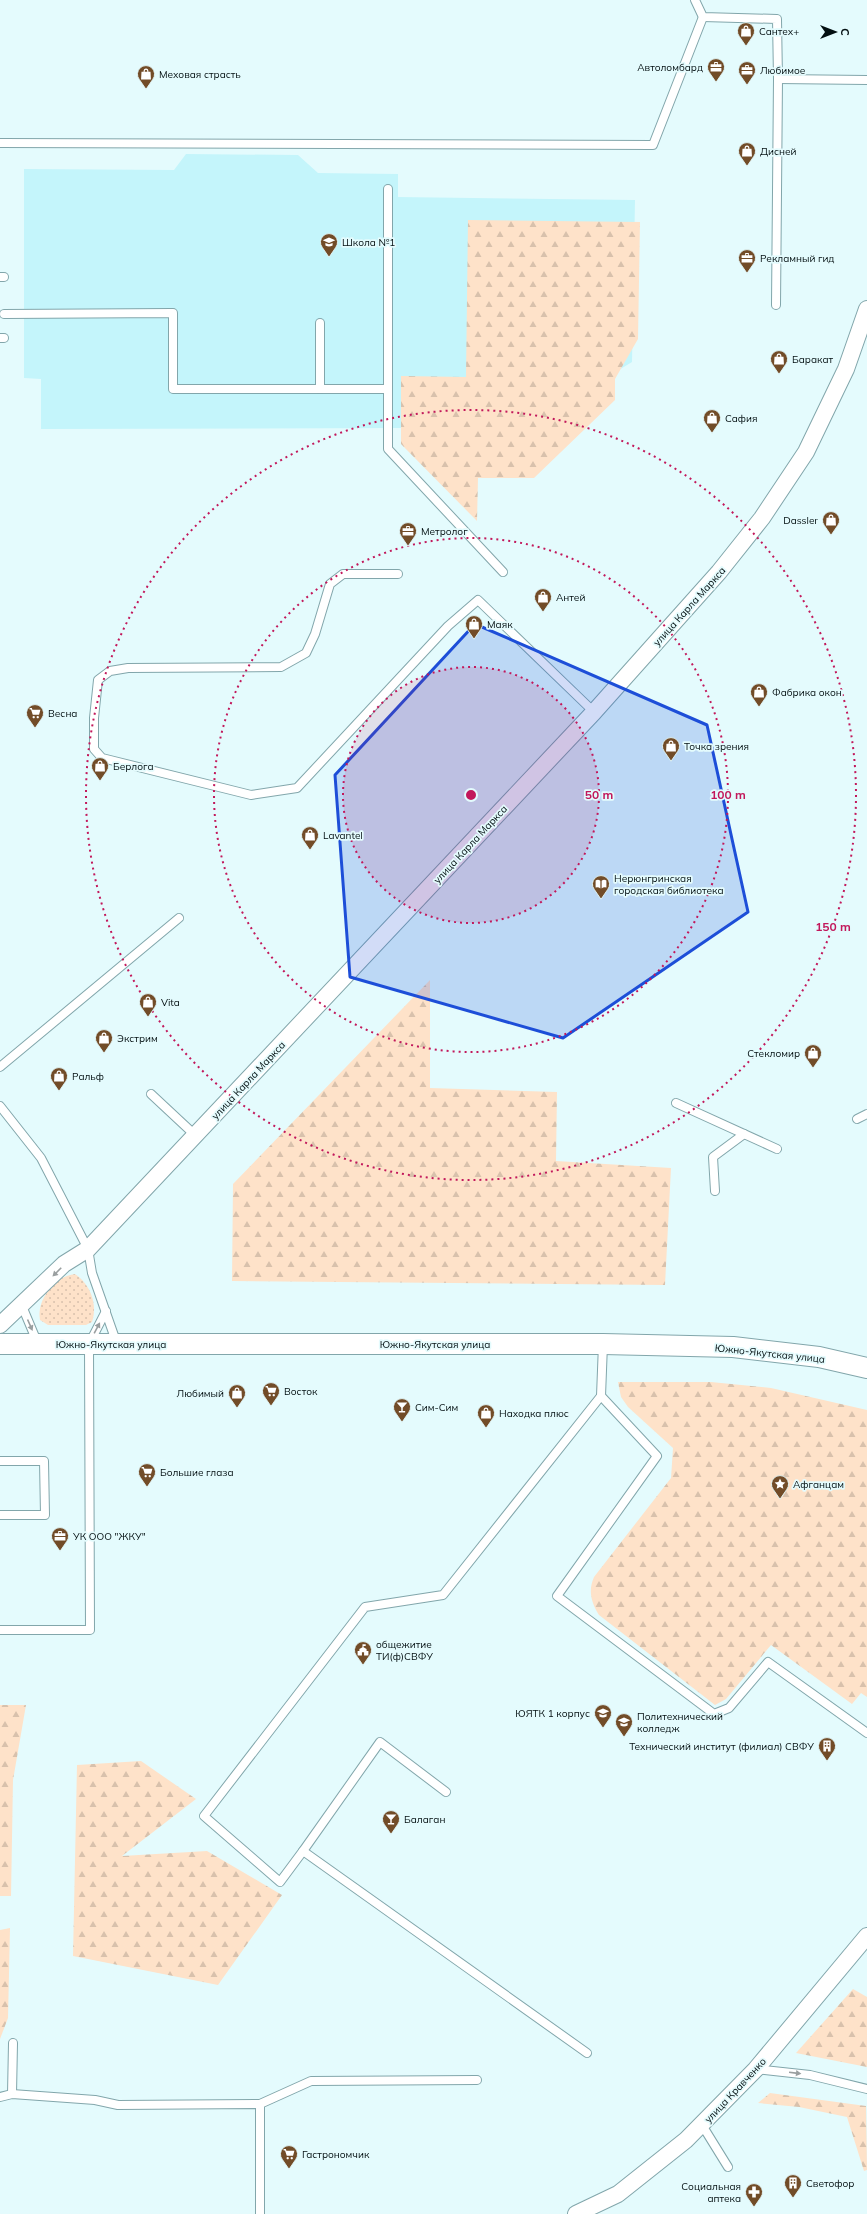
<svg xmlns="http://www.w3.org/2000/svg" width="867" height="2214" font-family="Mulish,sans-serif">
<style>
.built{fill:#c4f5fb}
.forest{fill:url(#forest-firs)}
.park{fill:url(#park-dots)}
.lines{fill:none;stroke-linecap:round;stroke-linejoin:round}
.service-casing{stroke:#82a6ab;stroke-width:10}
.minor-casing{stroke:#82a6ab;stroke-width:18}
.tertiary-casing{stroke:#82a6ab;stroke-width:22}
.service{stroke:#fff;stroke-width:8}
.minor{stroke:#fff;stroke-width:16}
.tertiary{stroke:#fff;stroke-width:20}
.oneway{fill:#9a9fa0}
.marked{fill:#1d4ed8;fill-opacity:0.2;stroke:#1d4ed8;stroke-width:3;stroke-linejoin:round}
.ring{fill:none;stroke:#c2185b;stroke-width:2;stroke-dasharray:2 4}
.labels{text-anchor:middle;stroke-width:3.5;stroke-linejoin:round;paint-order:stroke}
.poi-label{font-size:10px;fill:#030f11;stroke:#e4fbfd;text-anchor:start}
.street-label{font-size:10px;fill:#030f11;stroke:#e4fbfd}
.centre{fill:#c2185b;stroke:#e4fbfd;stroke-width:2}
.ring-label{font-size:12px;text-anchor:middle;font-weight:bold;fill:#c2185b;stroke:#e4fbfd;stroke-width:3.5;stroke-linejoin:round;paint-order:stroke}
</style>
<defs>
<pattern id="forest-firs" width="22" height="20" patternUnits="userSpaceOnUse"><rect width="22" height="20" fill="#fee2c9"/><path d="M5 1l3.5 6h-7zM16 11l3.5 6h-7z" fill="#d8c1ac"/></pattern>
<pattern id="park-dots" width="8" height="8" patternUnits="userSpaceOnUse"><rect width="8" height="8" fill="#fee2c9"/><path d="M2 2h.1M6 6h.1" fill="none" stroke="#d8c1ac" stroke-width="1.8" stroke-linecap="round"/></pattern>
</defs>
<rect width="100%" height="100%" fill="#e4fbfd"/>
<!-- built -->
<polygon class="built" points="186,154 298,155 318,173 398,174 398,197 635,200 632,362 499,443 401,428 41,429 41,379 24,378 24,169 174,170"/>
<!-- forest -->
<g class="forest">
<polygon points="468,220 640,222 638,339 615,379 615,400 534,478 478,478 477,521 401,444 401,376 466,377"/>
<polygon points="430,980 430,1088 557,1092 556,1161 671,1168 665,1285 232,1281 233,1184"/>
<path d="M618,1382H711L771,1388L867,1410V1697L861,1693L852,1704L771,1645L726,1699L715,1705L599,1615C591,1602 588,1591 594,1577L671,1478L673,1448L628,1407L621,1397Z"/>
<polygon points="0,1705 26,1705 13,1780 11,1896 0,1896"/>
<polygon points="141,1761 196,1799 122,1856 207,1851 282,1895 218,1985 73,1956 77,1765"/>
<polygon points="10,1928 8,2018 0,2039 0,1930"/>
<polygon points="853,1989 867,1997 867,2067 796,2053"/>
<polygon points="770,2093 866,2106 867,2170 864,2171 847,2117 799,2107 758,2103"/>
</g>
<!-- park -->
<path class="park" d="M75,1274C90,1284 98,1304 92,1322L86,1325H48L40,1320C36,1300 55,1276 75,1274Z"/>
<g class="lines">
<!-- service casing -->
<g class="service-casing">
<g id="service">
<polyline points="695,0 703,17 777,19 778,79 867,80"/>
<polyline points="0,143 653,145 703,17"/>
<polyline points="388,189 388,449 503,572"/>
<polyline points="0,277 4,277"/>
<polyline points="776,305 778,79"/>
<polyline points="4,314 173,313 173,389 388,389"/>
<polyline points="0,338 4,338"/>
<polyline points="320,389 320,323"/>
<polyline points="398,574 343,574 330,584 315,634 306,653 281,667 128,668 110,671 98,680 94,718 94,749 102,758 251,795 297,788 448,626 478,600 594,712"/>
<polyline points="0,1067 179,918"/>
<polyline points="151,1094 196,1136"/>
<polyline points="676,1103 777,1149"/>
<polyline points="0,1106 41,1158 88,1249 92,1273 117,1344"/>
<polyline points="857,1119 867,1114"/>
<polyline points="715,1191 713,1157 744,1134"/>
<polyline points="22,1306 38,1344"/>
<polyline points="601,1396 657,1456 557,1596 714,1714 729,1708 768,1662 867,1733"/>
<polyline points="0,1461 44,1461 45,1515 0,1515"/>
<polyline points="0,1630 90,1630 89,1344 106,1311"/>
<polyline points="303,1851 380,1742 446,1792"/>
<polyline points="587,2053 303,1851 280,1882 204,1816 365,1607 443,1595 601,1396 603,1344"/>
<polyline points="756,2069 810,2075 867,2089"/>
<polyline points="12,2094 13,2043"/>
<polyline points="0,2097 12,2094 95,2100 118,2105 260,2104 260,2214"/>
<polyline points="260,2104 311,2081 477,2080"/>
<polyline points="702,2125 728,2167"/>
</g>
</g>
<!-- minor casing -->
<g class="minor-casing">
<g id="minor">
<polyline points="0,1325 64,1264 88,1249 594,712 719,572 762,518 806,452 846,369 867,309"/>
<polyline points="576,2214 618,2194 686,2140 756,2069 867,1936"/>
</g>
</g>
<!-- tertiary casing -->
<g class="tertiary-casing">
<polyline id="tertiary" points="0,1344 603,1344 733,1347 819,1357 867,1368"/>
</g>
<!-- service -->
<use href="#service" class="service"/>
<!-- minor -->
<use href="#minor" class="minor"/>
<!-- tertiary -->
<use href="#tertiary" class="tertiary"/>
</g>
<!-- one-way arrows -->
<defs><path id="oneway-solid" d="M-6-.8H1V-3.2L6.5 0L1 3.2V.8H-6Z"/></defs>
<g class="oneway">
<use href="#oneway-solid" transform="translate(57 1272) rotate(135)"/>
<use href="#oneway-solid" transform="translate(30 1325) rotate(66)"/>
<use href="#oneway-solid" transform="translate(97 1328) rotate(-62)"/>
<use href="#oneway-solid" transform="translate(795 2073) rotate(7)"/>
</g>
<!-- marked area -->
<path class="marked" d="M475,624L707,725L748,912L563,1038L350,977L335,775Z"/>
<!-- distance rings -->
<circle cx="471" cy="795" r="128" fill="#c2185b" fill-opacity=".12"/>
<g class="ring">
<circle cx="471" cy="795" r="128"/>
<circle cx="471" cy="795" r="257"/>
<circle cx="471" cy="795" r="385"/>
</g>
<!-- icons -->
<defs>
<g id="shop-pin" transform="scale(0.9)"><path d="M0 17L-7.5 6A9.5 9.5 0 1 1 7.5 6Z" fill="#724c28" stroke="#e4fbfd"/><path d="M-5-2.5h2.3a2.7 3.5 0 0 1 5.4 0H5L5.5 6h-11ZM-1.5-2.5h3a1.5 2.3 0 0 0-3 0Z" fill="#fff"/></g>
<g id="office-pin" transform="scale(0.9)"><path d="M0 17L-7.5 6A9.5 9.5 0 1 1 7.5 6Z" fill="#724c28" stroke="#e4fbfd"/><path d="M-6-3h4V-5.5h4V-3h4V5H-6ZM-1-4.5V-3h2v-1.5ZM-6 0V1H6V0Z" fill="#fff"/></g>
<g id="school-pin" transform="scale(0.9)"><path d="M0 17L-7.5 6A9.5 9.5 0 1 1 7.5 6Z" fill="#724c28" stroke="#e4fbfd"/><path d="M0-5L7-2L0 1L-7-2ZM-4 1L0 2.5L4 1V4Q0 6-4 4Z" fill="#fff"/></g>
<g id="supermarket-pin" transform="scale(0.9)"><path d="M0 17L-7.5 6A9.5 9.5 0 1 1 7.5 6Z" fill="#724c28" stroke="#e4fbfd"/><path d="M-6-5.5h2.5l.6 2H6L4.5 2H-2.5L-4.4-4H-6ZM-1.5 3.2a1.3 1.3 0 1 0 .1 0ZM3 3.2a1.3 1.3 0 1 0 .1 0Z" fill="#fff"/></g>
<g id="library-pin" transform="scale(0.9)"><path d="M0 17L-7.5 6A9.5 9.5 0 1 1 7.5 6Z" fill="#724c28" stroke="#e4fbfd"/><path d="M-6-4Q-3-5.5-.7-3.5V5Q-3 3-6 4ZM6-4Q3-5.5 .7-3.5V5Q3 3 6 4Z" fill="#fff"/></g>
<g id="bar-pin" transform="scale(0.9)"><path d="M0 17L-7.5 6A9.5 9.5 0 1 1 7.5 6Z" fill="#724c28" stroke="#e4fbfd"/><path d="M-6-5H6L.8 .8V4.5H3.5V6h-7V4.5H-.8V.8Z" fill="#fff"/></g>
<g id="sight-pin" transform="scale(0.9)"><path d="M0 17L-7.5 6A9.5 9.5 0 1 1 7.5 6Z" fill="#724c28" stroke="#e4fbfd"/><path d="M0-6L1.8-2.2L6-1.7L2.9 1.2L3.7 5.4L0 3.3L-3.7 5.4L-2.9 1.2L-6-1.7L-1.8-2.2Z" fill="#fff"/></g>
<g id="civic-pin" transform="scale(0.9)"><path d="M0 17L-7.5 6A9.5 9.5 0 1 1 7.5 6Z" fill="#724c28" stroke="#e4fbfd"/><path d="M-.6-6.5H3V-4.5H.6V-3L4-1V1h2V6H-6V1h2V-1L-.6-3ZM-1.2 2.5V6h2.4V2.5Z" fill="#fff"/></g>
<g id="university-pin" transform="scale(0.9)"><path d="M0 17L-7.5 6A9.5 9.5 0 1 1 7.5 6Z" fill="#724c28" stroke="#e4fbfd"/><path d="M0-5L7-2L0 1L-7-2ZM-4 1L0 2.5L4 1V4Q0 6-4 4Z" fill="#fff"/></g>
<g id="building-pin" transform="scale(0.9)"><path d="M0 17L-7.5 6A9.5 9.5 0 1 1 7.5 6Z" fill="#724c28" stroke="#e4fbfd"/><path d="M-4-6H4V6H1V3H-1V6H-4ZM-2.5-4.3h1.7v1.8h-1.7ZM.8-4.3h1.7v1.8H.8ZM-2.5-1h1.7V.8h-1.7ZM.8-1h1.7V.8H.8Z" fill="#fff"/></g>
<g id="pharmacy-pin" transform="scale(0.9)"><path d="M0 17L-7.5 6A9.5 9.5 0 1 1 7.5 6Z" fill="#724c28" stroke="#e4fbfd"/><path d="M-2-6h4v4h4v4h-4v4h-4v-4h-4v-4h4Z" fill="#fff"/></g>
</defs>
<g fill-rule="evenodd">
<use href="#shop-pin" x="746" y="31"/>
<use href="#office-pin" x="716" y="67"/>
<use href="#office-pin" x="747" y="70"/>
<use href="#shop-pin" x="146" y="74"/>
<use href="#shop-pin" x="747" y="151"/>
<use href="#school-pin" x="329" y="242"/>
<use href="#office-pin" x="747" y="258"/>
<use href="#shop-pin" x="779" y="359"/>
<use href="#shop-pin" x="712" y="418"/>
<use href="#shop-pin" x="831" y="520"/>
<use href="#office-pin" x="408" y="531"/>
<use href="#shop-pin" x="543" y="597"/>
<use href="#shop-pin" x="474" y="624"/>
<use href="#shop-pin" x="759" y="692"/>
<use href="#supermarket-pin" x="35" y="713"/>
<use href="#shop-pin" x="671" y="746"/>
<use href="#shop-pin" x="100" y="766"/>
<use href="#shop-pin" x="310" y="835"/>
<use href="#library-pin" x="601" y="884"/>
<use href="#shop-pin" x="148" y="1002"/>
<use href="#shop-pin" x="104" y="1038"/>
<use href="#shop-pin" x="813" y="1053"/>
<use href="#shop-pin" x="59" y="1076"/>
<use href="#supermarket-pin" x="271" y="1391"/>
<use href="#shop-pin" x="237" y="1393"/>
<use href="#bar-pin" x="402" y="1407"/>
<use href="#shop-pin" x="486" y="1413"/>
<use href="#supermarket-pin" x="147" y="1472"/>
<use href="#sight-pin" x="780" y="1484"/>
<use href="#office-pin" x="60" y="1536"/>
<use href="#civic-pin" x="363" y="1650"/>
<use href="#university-pin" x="603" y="1713"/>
<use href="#university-pin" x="624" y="1722"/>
<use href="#building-pin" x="827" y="1746"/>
<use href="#bar-pin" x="391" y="1819"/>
<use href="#supermarket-pin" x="289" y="2154"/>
<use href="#building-pin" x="793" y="2183"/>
<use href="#pharmacy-pin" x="754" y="2192"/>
</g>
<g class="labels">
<!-- poi labels -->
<g class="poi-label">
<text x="759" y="35">Сантех+</text>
<text x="703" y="71" text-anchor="end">Автоломбард</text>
<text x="760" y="74">Любимое</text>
<text x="159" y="78">Меховая страсть</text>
<text x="760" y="155">Дисней</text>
<text x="342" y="246">Школа №1</text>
<text x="760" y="262">Рекламный гид</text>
<text x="792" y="363">Баракат</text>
<text x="725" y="422">Сафия</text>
<text x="818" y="524" text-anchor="end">Dassler</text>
<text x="421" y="535">Метролог</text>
<text x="556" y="601">Антей</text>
<text x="487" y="628">Маяк</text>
<text x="772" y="696">Фабрика окон</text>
<text x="48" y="717">Весна</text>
<text x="684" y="750">Точка зрения</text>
<text x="113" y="770">Берлога</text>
<text x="323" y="839">Lavantel</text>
<text x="614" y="882">Нерюнгринская<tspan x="614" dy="12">городская библиотека</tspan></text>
<text x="161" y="1006">Vita</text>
<text x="117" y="1042">Экстрим</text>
<text x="800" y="1057" text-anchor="end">Стекломир</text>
<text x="72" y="1080">Ральф</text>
<text x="284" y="1395">Восток</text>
<text x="224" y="1397" text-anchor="end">Любимый</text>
<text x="415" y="1411">Сим-Сим</text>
<text x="499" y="1417">Находка плюс</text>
<text x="160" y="1476">Большие глаза</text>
<text x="793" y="1488">Афганцам</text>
<text x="73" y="1540">УК ООО "ЖКУ"</text>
<text x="376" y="1648">общежитие<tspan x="376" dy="12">ТИ(ф)СВФУ</tspan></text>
<text x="590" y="1717" text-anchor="end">ЮЯТК 1 корпус</text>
<text x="637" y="1720">Политехнический<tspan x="637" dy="12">колледж</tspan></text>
<text x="814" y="1750" text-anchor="end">Технический институт (филиал) СВФУ</text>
<text x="404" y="1823">Балаган</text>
<text x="302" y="2158">Гастрономчик</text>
<text x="806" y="2187">Светофор</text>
<text x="741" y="2190" text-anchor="end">Социальная<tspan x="741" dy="12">аптека</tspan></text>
</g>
<!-- street labels -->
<g class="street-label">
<text transform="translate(689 606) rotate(-48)" y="4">улица Карла Маркса</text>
<text transform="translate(470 844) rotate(-47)" y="4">улица Карла Маркса</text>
<text transform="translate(248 1080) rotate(-47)" y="4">улица Карла Маркса</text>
<text x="111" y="1348">Южно-Якутская улица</text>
<text x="435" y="1348">Южно-Якутская улица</text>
<text transform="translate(770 1353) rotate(6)" y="4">Южно-Якутская улица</text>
<text transform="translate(735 2090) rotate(-47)" y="4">улица Кравченко</text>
</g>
</g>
<circle cx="471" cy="795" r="6" class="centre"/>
<g class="ring-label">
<text x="599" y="799">50 m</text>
<text x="728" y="799">100 m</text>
<text x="833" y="931">150 m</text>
</g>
<!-- north arrow -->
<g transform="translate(835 32) rotate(90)" stroke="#e4fbfd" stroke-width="3" paint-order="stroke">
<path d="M0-3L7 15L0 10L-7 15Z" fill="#030f11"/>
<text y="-6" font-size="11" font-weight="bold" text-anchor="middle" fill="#030f11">С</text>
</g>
</svg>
